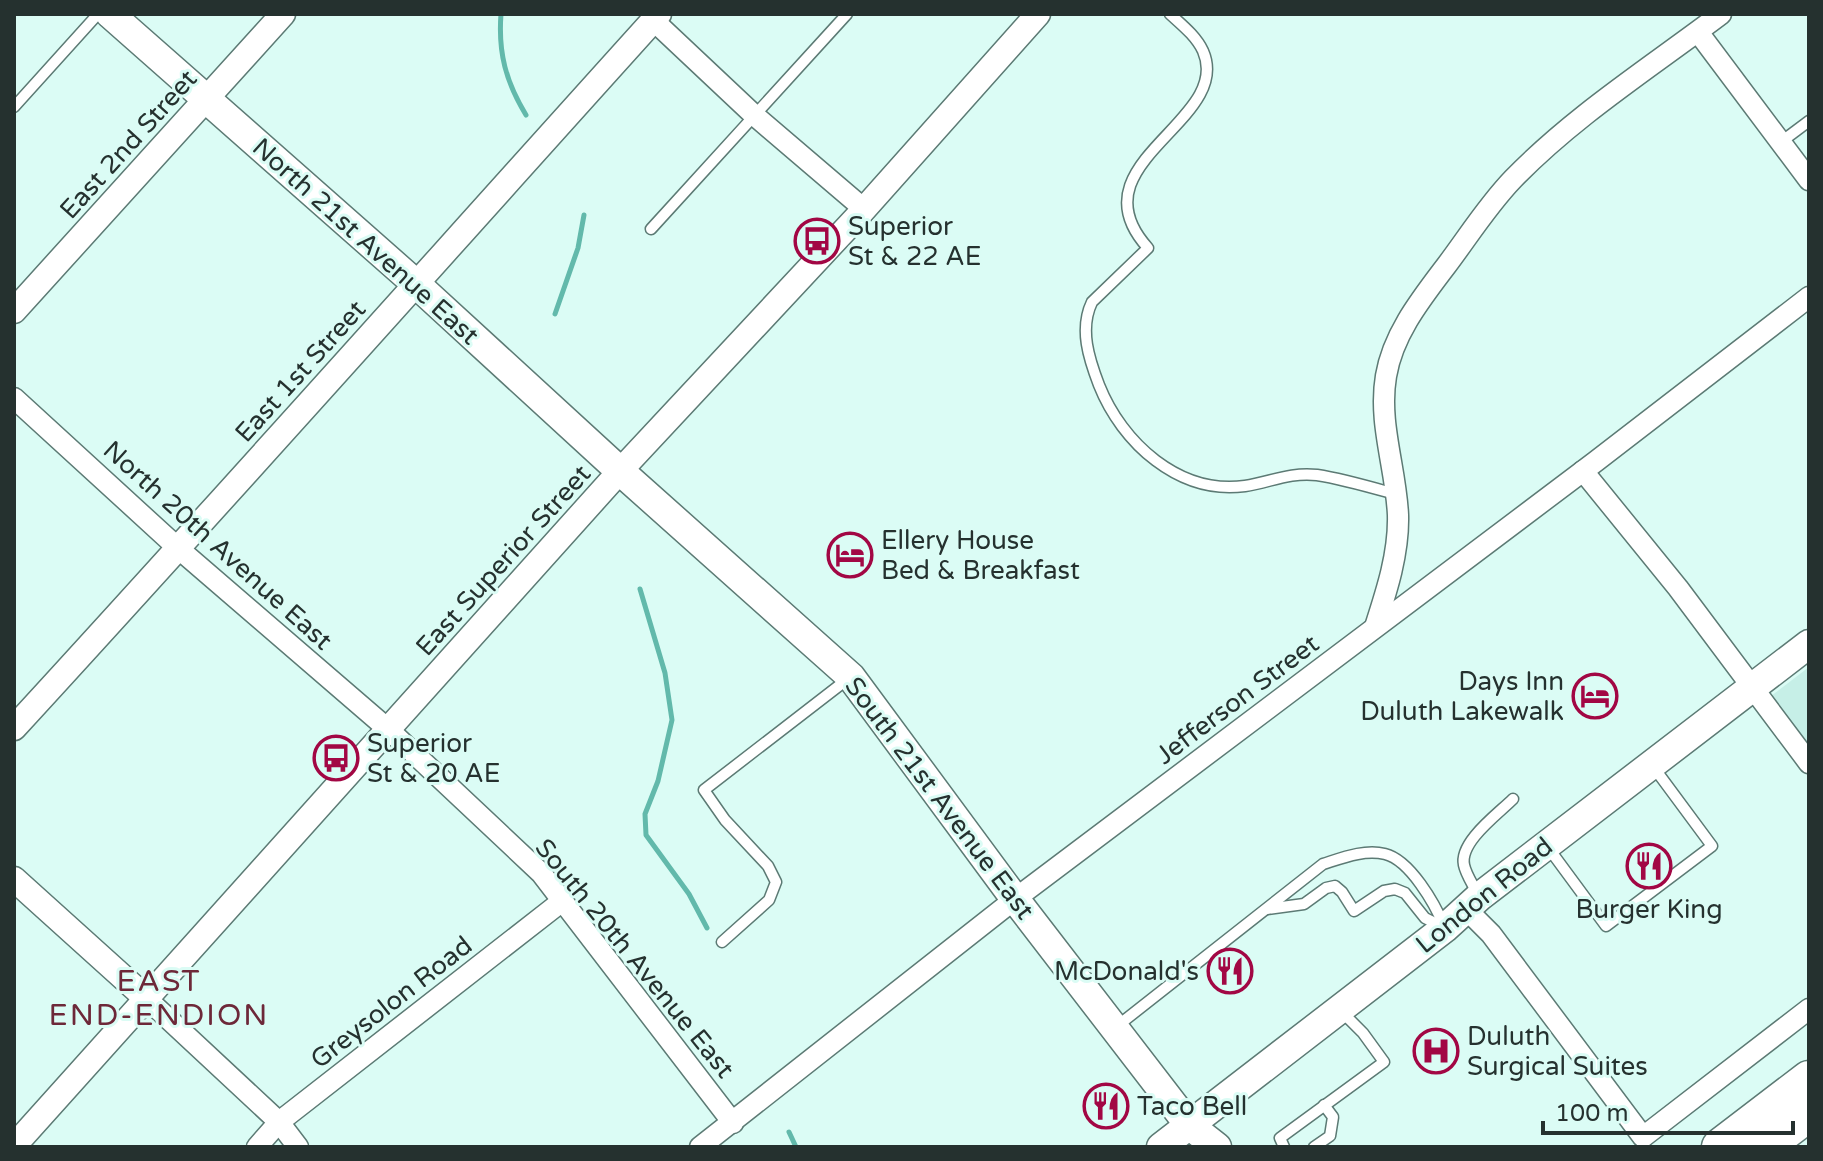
<svg xmlns="http://www.w3.org/2000/svg" width="1823" height="1161" font-family="'Varela Round',sans-serif">
<style>
.built{fill:#c6efe7}
.lines{fill:none;stroke-linecap:round;stroke-linejoin:round}
.stream{stroke:#62b9ab;stroke-width:5}
.service-casing{stroke:#5c7a74;stroke-width:13}
.minor-casing{stroke:#5c7a74;stroke-width:23}
.tertiary-casing{stroke:#5c7a74;stroke-width:27}
.secondary-casing{stroke:#5c7a74;stroke-width:31}
.motorway-casing{stroke:#5c7a74;stroke-width:39}
.service{stroke:#fff;stroke-width:10}
.minor{stroke:#fff;stroke-width:20}
.tertiary{stroke:#fff;stroke-width:24}
.secondary{stroke:#fff;stroke-width:28}
.motorway{stroke:#fff;stroke-width:36}
.labels{text-anchor:middle;stroke-width:6;stroke-linejoin:round;paint-order:stroke}
.street-label{font-size:26px;fill:#25312f;stroke:#dbfcf5}
.poi-label{font-size:26px;fill:#25312f;stroke:#dbfcf5;text-anchor:start}
.quarter-label{font-size:30px;letter-spacing:2px;fill:#6d2839;stroke:#dbfcf5}
</style>
<rect width="100%" height="100%" fill="#dbfcf5"/>
<!-- built -->
<polygon class="built" points="1809,667 1809,744 1771,696"/>
<g class="lines">
<!-- stream -->
<g class="stream">
<path d="M501,14C498,53 506,82 526,115"/>
<polyline points="555,314 578,248 584,215"/>
<polyline points="640,589 665,673 672,720 658,781 645,814 646,835 689,894 707,928"/>
<polyline points="789,1132 796,1147"/>
</g>
<!-- service casing -->
<g class="service-casing">
<g id="service">
<path d="M1170,14C1182,25 1196,36 1203,51C1234,122 1071,163 1148,248L1092,302C1079,329 1089,359 1099,385C1122,443 1179,495 1245,486C1271,482 1289,472 1317,475C1343,479 1370,487 1395,494"/>
<polyline points="14,107 98,14"/>
<polyline points="1781,142 1809,121"/>
<polyline points="651,229 847,14"/>
<polyline points="1547,846 1606,926 1712,846 1652,765"/>
<path d="M1478,895C1474,886 1466,875 1464,865C1459,842 1498,814 1513,799"/>
<polyline points="1267,909 1304,904 1326,888 1335,886 1342,892 1354,911 1384,891 1395,889 1405,893 1425,918 1443,927"/>
<polyline points="722,942 769,900 776,882 768,866 725,820 704,790 849,678"/>
<path d="M1116,1027L1323,864C1342,858 1364,849 1385,854C1410,860 1435,904 1444,926"/>
<polyline points="1284,1147 1280,1138 1384,1062 1363,1033 1341,1011"/>
<polyline points="1314,1147 1330,1136 1333,1117 1324,1105"/>
</g>
</g>
<!-- minor casing -->
<g class="minor-casing">
<g id="minor">
<polyline points="653,20 754,115 864,209"/>
<polyline points="1698,32 1809,180"/>
<polyline points="14,398 179,549 389,730 541,873 733,1123"/>
<polyline points="1583,471 1678,588 1809,763"/>
<path d="M1375,627C1387,590 1399,553 1398,515C1396,468 1378,423 1386,376C1393,334 1421,299 1446,266C1468,237 1487,206 1513,179C1574,116 1651,67 1721,14"/>
<polyline points="1466,909 1491,934 1643,1137 1809,1009"/>
<polyline points="147,999 279,1122 298,1147"/>
<polyline points="257,1147 279,1122 561,902"/>
<polyline points="700,1147 1015,899 1595,462 1809,297"/>
</g>
</g>
<!-- tertiary casing -->
<g class="tertiary-casing">
<g id="tertiary">
<polyline points="14,311 283,14"/>
<path d="M14,728C231,492 444,252 659,14"/>
<polyline points="14,879 147,999"/>
<polyline points="14,1146 620,471 858,216 1038,14"/>
</g>
</g>
<!-- secondary casing -->
<g class="secondary-casing">
<g id="secondary">
<polyline points="110,14 415,283 620,471 851,677 1015,899 1189,1125 1217,1147"/>
<polyline points="1161,1147 1445,928 1479,897 1809,644"/>
</g>
</g>
<!-- motorway casing -->
<g class="motorway-casing">
<g id="motorway">
<polyline points="1720,1147 1809,1079"/>
<polyline points="1764,1147 1809,1113"/>
</g>
</g>
<!-- service -->
<use href="#service" class="service"/>
<!-- minor -->
<use href="#minor" class="minor"/>
<!-- tertiary -->
<use href="#tertiary" class="tertiary"/>
<!-- secondary -->
<use href="#secondary" class="secondary"/>
<!-- motorway -->
<use href="#motorway" class="motorway"/>
</g>
<!-- icons -->
<defs>
<g id="bus-ring" transform="scale(2.3)"><circle r="9.5" fill="#dbfcf5" stroke="#a20744" stroke-width="1.5"/><path d="M-5-6H5V4H4V6H2V4H-2V6H-4V4H-5ZM-3.5-4V0h7V-4ZM-3.5 1.2v1.5H-2V1.2ZM2 1.2v1.5H3.5V1.2Z" fill="#a20744"/></g>
<g id="hotel-ring" transform="scale(2.3)"><circle r="9.5" fill="#dbfcf5" stroke="#a20744" stroke-width="1.5"/><path d="M-6-4.5h1.5V1H6V5H4.5V3h-9V5H-6ZM-4 0a1.8 1.8 0 1 1 3.6 0ZM.5 0V-2.5h3Q6-2.5 6 0Z" fill="#a20744"/></g>
<g id="restaurant-ring" transform="scale(2.3)"><circle r="9.5" fill="#dbfcf5" stroke="#a20744" stroke-width="1.5"/><path d="M-5-6h1v4h1v-4h1v4h1v-4h1v5L-1.5 .5V6h-2V.5L-5-1ZM5-6V6H3V1.5H1.5Q1.5-4 5-6Z" fill="#a20744"/></g>
<g id="hospital-ring" transform="scale(2.3)"><circle r="9.5" fill="#dbfcf5" stroke="#a20744" stroke-width="1.5"/><path d="M-5-5h3v3.5h4V-5h3V5h-3V1.5h-4V5h-3Z" fill="#a20744"/></g>
</defs>
<g fill-rule="evenodd">
<use href="#bus-ring" x="817" y="241"/>
<use href="#hotel-ring" x="850" y="555"/>
<use href="#hotel-ring" x="1595" y="696"/>
<use href="#bus-ring" x="336" y="758"/>
<use href="#restaurant-ring" x="1649" y="866"/>
<use href="#restaurant-ring" x="1230" y="971"/>
<use href="#hospital-ring" x="1436" y="1051"/>
<use href="#restaurant-ring" x="1106" y="1106"/>
</g>
<g class="labels">
<!-- street labels -->
<g class="street-label">
<text transform="translate(128 144) rotate(-48)" y="9">East 2nd Street</text>
<text transform="translate(366 241) rotate(42)" y="9">North 21st Avenue East</text>
<text transform="translate(300 371) rotate(-48)" y="9">East 1st Street</text>
<text transform="translate(218 545) rotate(42)" y="9">North 20th Avenue East</text>
<text transform="translate(503 560) rotate(-48)" y="9">East Superior Street</text>
<text transform="translate(1237 699) rotate(-37)" y="9">Jefferson Street</text>
<text transform="translate(940 798) rotate(53)" y="9">South 21st Avenue East</text>
<text transform="translate(1484 895) rotate(-39)" y="9">London Road</text>
<text transform="translate(635 958) rotate(51)" y="9">South 20th Avenue East</text>
<text transform="translate(391 1002) rotate(-38)" y="9">Greysolon Road</text>
</g>
<!-- poi labels -->
<g class="poi-label">
<text x="848" y="235">Superior<tspan x="848" dy="30">St &amp; 22 AE</tspan></text>
<text x="881" y="549">Ellery House<tspan x="881" dy="30">Bed &amp; Breakfast</tspan></text>
<text x="1564" y="690" text-anchor="end">Days Inn<tspan x="1564" dy="30">Duluth Lakewalk</tspan></text>
<text x="367" y="752">Superior<tspan x="367" dy="30">St &amp; 20 AE</tspan></text>
<text x="1649" y="918" text-anchor="middle">Burger King</text>
<text x="1199" y="980" text-anchor="end">McDonald's</text>
<text x="1467" y="1045">Duluth<tspan x="1467" dy="30">Surgical Suites</tspan></text>
<text x="1137" y="1115">Taco Bell</text>
</g>
<!-- quarter labels -->
<g class="quarter-label">
<text x="159" y="991">EAST<tspan x="159" dy="34">END-ENDION</tspan></text>
</g>
</g>
<!-- border -->
<rect width="1823" height="1161" fill="none" stroke="#25312f" stroke-width="32"/>
<!-- scale -->
<path d="M1543 1121v12h250v-12" fill="none" stroke="#25312f" stroke-width="4"/>
<text x="1555" y="1121" font-size="24" fill="#25312f" stroke="#dbfcf5" stroke-width="6" paint-order="stroke">100 m</text>
</svg>
